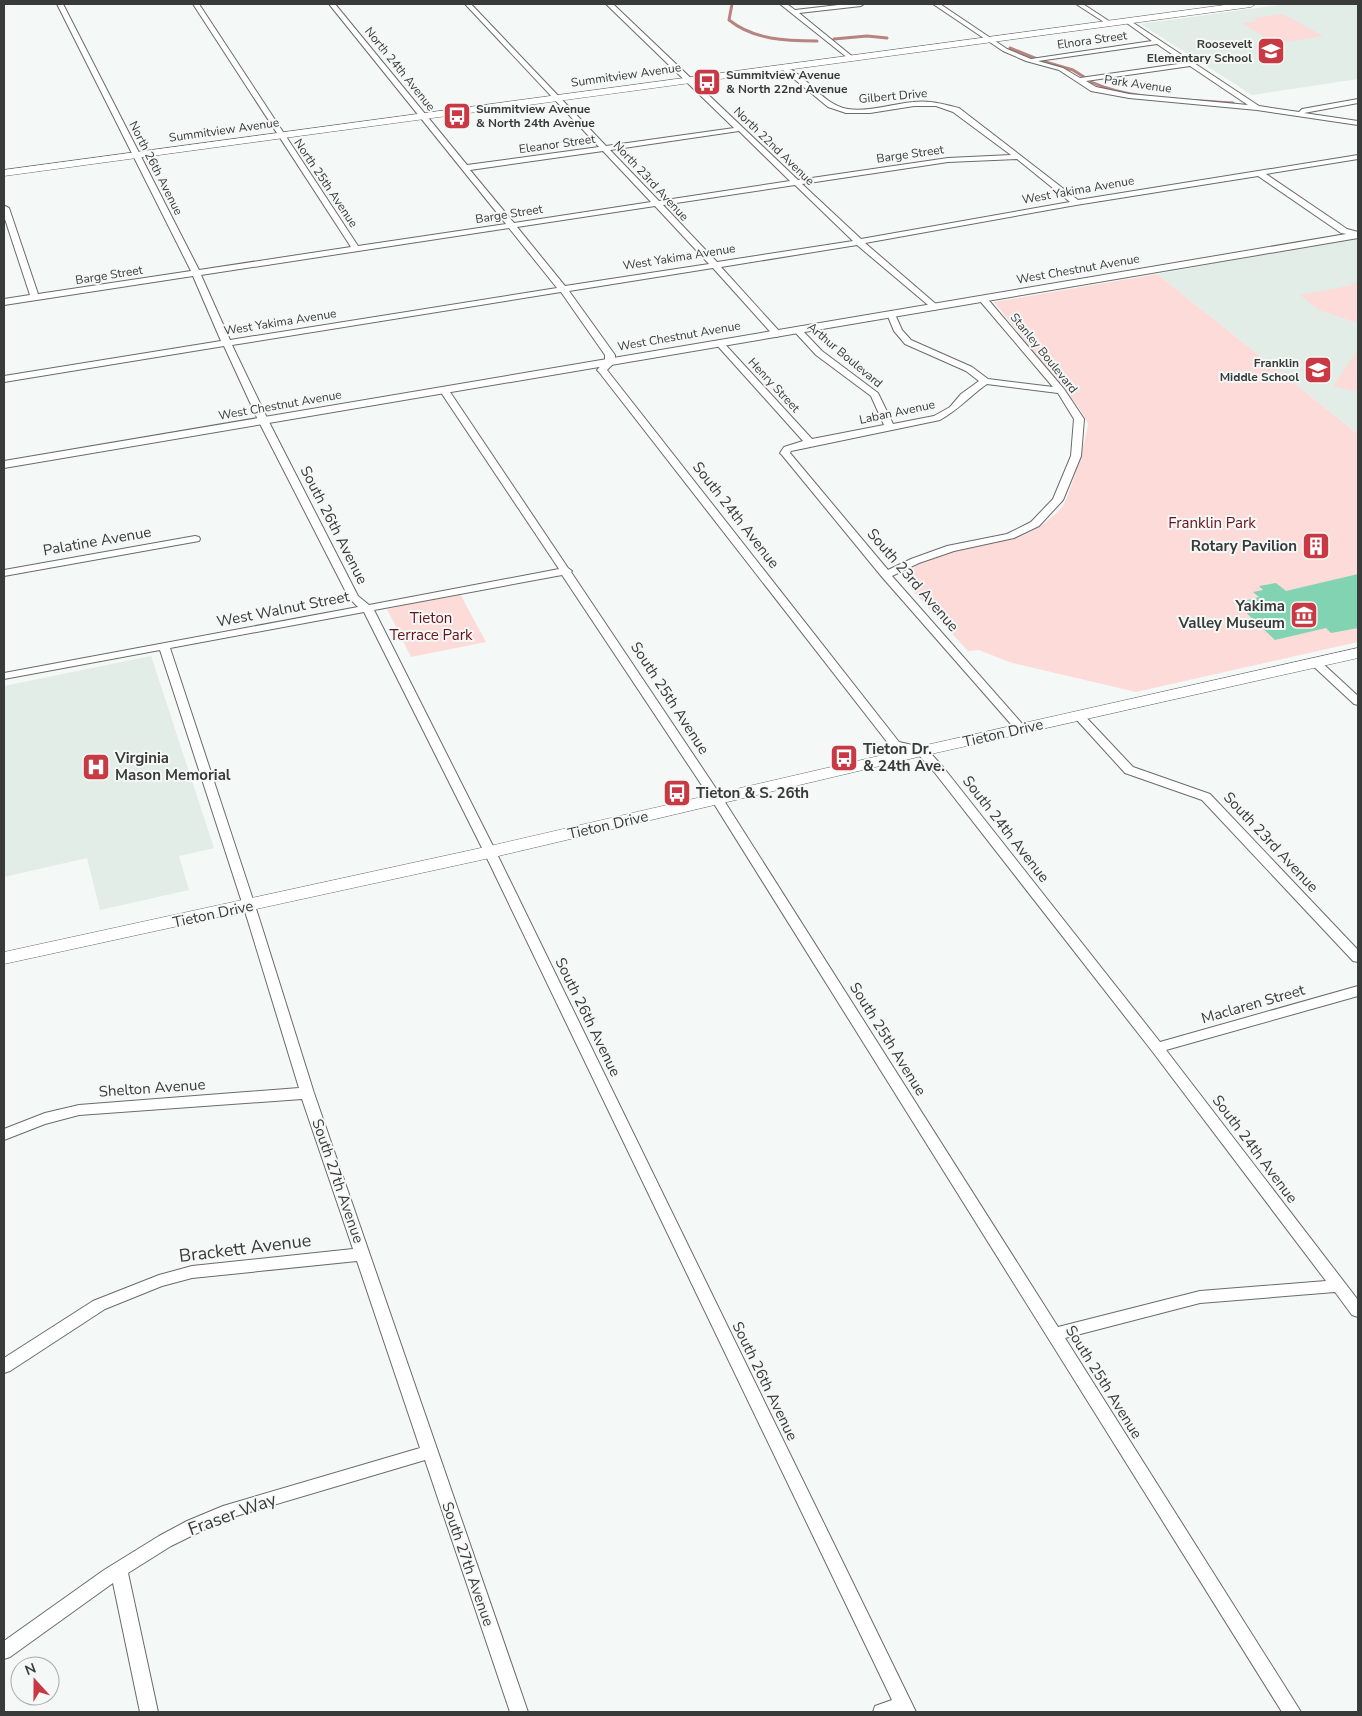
<svg xmlns="http://www.w3.org/2000/svg" width="1362" height="1716" font-family="'Nunito Sans',sans-serif">
<style>
.built{fill:#e2ede7}
.green{fill:#fddbd9}
.lines{fill:none;stroke-linecap:round;stroke-linejoin:round}
.stream{stroke:#b98381;stroke-width:3}
.building{fill:#82d3b2}
.minor-casing{stroke:#686c6a;stroke-width:2}
.tertiary-casing{stroke:#686c6a;stroke-width:2}
.secondary-casing{stroke:#686c6a;stroke-width:1}
.minor{fill:#fff;fill-rule:evenodd}
.tertiary{fill:#fff;fill-rule:evenodd}
.secondary{fill:#fff;fill-rule:evenodd}
.labels{text-anchor:middle;stroke-width:4;stroke-linejoin:round;paint-order:stroke}
.far-street-label{font-size:12px;fill:#393a3a;stroke:#f4f8f6}
.far-poi-label{font-size:12px;font-weight:bold;fill:#393a3a;stroke:#f4f8f6;text-anchor:end}
.street-label{font-size:15px;fill:#393a3a;stroke:#f4f8f6}
.park-label{font-size:15px;fill:#6a101a;stroke:#f4f8f6}
.poi-label{font-size:15px;font-weight:bold;fill:#393a3a;stroke:#f4f8f6;text-anchor:start}
.near-street-label{font-size:18px;fill:#393a3a;stroke:#f4f8f6}
</style>
<rect width="100%" height="100%" fill="#f4f8f6"/>
<!-- built -->
<g class="built">
<polygon points="1287,4 1358,4 1358,79 1252,95 1141,24"/>
<polygon points="1358,238 1358,434 1157,274"/>
<polygon points="151,656 214,848 179,856 189,890 100,910 87,858 4,877 4,686"/>
</g>
<!-- green -->
<g class="green">
<polygon points="1283,14 1323,36 1272,44 1263,39 1263,36 1242,23 1257,21 1253,18"/>
<path d="M1157,274L1358,434V642L1136,692L1009,662L979,650L968,651L913,591C910,586 905,581 909,574C918,554 997,543 1019,537C1034,532 1052,519 1062,507C1069,500 1087,435 1088,424L1079,408L994,302Z"/>
<polygon points="1358,282 1358,323 1319,310 1300,295 1353,285 1351,283"/>
<polygon points="1358,350 1358,392 1333,386"/>
<polygon points="460,594 486,642 411,657 387,609"/>
</g>
<g class="lines">
<!-- stream -->
<g class="stream">
<path d="M732,4L729,20C754,40 786,41 817,41"/>
<polyline points="834,39 867,36 887,38"/>
<polyline points="1010,48 1042,61 1073,70 1084,77"/>
<path d="M1091,82C1134,101 1187,99 1233,103"/>
</g>
</g>
<!-- building -->
<polygon class="building" points="1358,574 1358,628 1331,633 1326,628 1275,640 1236,603 1259,597 1253,592 1263,590 1259,586 1276,583 1286,591"/>
<g class="lines">
<!-- minor casing -->
<g class="minor-casing">
<g id="minor">
<path d="M57,4H63L199,270L351,247L193,4H199L358,246L506,224L329,4H335L467,165L599,147L465,4H471L606,146L734,128L606,4H613L798,180L948,158L1011,155L953,112L936,106H914L870,113H846L828,107L782,69L780,68L784,66C807,75 822,105 848,109C869,112 892,104 913,102C929,100 943,104 959,108L1078,200L1358,155V159L1266,174L1347,229L1358,232V236L1341,233L1258,176L1076,205L865,243L937,305V309L934,310L857,245L721,267L780,332L781,334L777,337L774,336L713,268L569,291L615,355V362L607,370L899,742L926,748L943,767L1160,1042L1358,986V996L1166,1050L1358,1300V1317L1352,1315L1335,1292L1200,1303L1065,1338L1301,1712H1282L711,799L562,575L374,610L496,852L916,1712H873L875,1706L892,1700L484,852L364,612L170,648L260,921L314,1093L528,1712H510L425,1460L226,1519L171,1546L128,1573L158,1712H140L113,1583L10,1657L4,1659V1641L104,1570L159,1536L187,1521L223,1506L420,1448L357,1261L192,1278L162,1286L105,1309L10,1371L4,1373V1358L93,1301L159,1275L192,1266L353,1249L302,1099L79,1115L45,1124L4,1140V1129L45,1113L79,1105L299,1088L248,921L160,650L4,679V673L358,607L349,598L259,422L224,346L4,382V376L221,341L193,276L4,305V299L30,295L4,216L5,206L9,208L38,294L191,271ZM739,131L790,181L659,201L610,150ZM603,151L651,202L514,223L470,170ZM1017,159L1070,202L861,239L802,184L948,162ZM795,185L853,241L717,262L663,205ZM655,206L709,264L565,286L517,227ZM509,228L557,288L230,340L201,275ZM561,292L605,355V361L597,370L599,372L891,747L918,754L935,773L1152,1051L1326,1281L1200,1291L1058,1327L723,799L571,572L572,571L568,568L448,389L445,388L440,391L559,569L369,605L358,596L269,422L232,345Z"/>
<polygon points="780,4 787,4 795,10 847,4 864,4 861,6 799,13 853,57 853,59 849,59"/>
<path d="M933,4H940L1007,49L1031,59L1152,41L1124,21L1129,20L1259,106L1299,112L1302,109L1358,99V103L1304,113L1358,121V125L1257,110L1129,98L1091,91L1059,70L1026,61L1003,51ZM1157,44L1185,63L1080,78L1063,68L1038,61ZM1190,66L1248,105L1129,94L1096,87L1086,81Z"/>
<polygon points="1076,4 1083,4 1112,23 1107,24"/>
<path d="M983,296L986,297L1064,389L1084,419L1081,456L1063,500L1039,526L1014,538L954,551L919,563L892,576L1025,727L1027,729L1021,732L1017,731L882,577L782,455L780,453L784,447L803,441L715,343L716,341H722L812,439L884,425L871,396L816,355L793,330L797,327L800,328L822,351L878,393L893,424L934,416L950,407L961,394L979,381L966,371L905,344L894,331L887,314L891,311L894,312L902,330L911,340L972,367L988,379L1053,387L980,301V297ZM987,384L1058,393L1074,419L1071,456L1053,499L1031,522L1007,534L947,546L911,559L888,570L790,453L791,451L940,420C958,410 970,396 987,384Z"/>
<polygon points="195,536 199,537 200,539 199,541 4,576 4,570"/>
<polygon points="1316,660 1320,661 1358,696 1358,705 1354,704 1312,665 1310,663"/>
<polygon points="1079,713 1083,714 1133,767 1210,794 1358,950 1358,962 1353,961 1202,800 1125,773 1075,718 1073,716"/>
</g>
</g>
<!-- tertiary casing -->
<g class="tertiary-casing">
<polygon id="tertiary" points="1358,232 1358,238 4,468 4,461"/>
</g>
<!-- secondary casing -->
<g class="secondary-casing">
<g id="secondary">
<polygon points="1232,4 1256,4 1251,7 4,176 4,170"/>
<polygon points="1358,648 1358,658 922,756 490,858 4,964 4,952 490,846 922,746"/>
</g>
</g>
<!-- minor -->
<use href="#minor" class="minor"/>
<!-- tertiary -->
<use href="#tertiary" class="tertiary"/>
<!-- secondary -->
<use href="#secondary" class="secondary"/>
</g>
<!-- icons -->
<defs>
<g id="school-square" transform="scale(1.4375)"><rect x="-9" y="-9" width="18" height="18" rx="4" fill="#c93943" stroke="#f4f8f6"/><path d="M0-5L7-2L0 1L-7-2ZM-4 1L0 2.5L4 1V4Q0 6-4 4Z" fill="#fff"/></g>
<g id="bus-square" transform="scale(1.4375)"><rect x="-9" y="-9" width="18" height="18" rx="4" fill="#c93943" stroke="#f4f8f6"/><path d="M-5-6H5V4H4V6H2V4H-2V6H-4V4H-5ZM-3.5-4V0h7V-4ZM-3.5 1.2v1.5H-2V1.2ZM2 1.2v1.5H3.5V1.2Z" fill="#fff"/></g>
<g id="building-square" transform="scale(1.4375)"><rect x="-9" y="-9" width="18" height="18" rx="4" fill="#c93943" stroke="#f4f8f6"/><path d="M-4-6H4V6H1V3H-1V6H-4ZM-2.5-4.3h1.7v1.8h-1.7ZM.8-4.3h1.7v1.8H.8ZM-2.5-1h1.7V.8h-1.7ZM.8-1h1.7V.8H.8Z" fill="#fff"/></g>
<g id="museum-square" transform="scale(1.4375)"><rect x="-9" y="-9" width="18" height="18" rx="4" fill="#c93943" stroke="#f4f8f6"/><path d="M0-6L6-3V-2H-6V-3ZM-5-1h2V3h-2ZM-1-1h2V3h-2ZM3-1h2V3H3ZM-6 4H6V6H-6Z" fill="#fff"/></g>
<g id="hospital-square" transform="scale(1.4375)"><rect x="-9" y="-9" width="18" height="18" rx="4" fill="#c93943" stroke="#f4f8f6"/><path d="M-5-5h3v3.5h4V-5h3V5h-3V1.5h-4V5h-3Z" fill="#fff"/></g>
</defs>
<g fill-rule="evenodd">
<use href="#school-square" x="1271" y="51"/>
<use href="#bus-square" x="707" y="82"/>
<use href="#bus-square" x="457" y="116"/>
<use href="#school-square" x="1318" y="370"/>
<use href="#building-square" x="1316" y="546"/>
<use href="#museum-square" x="1304" y="615"/>
<use href="#bus-square" x="844" y="758"/>
<use href="#hospital-square" x="96" y="767"/>
<use href="#bus-square" x="677" y="793"/>
</g>
<g class="labels">
<!-- far-street labels -->
<g class="far-street-label">
<text transform="translate(1092 40) rotate(-8)" y="4">Elnora Street</text>
<text transform="translate(400 69) rotate(51)" y="4">North 24th Avenue</text>
<text transform="translate(626 75) rotate(-8)" y="4">Summitview Avenue</text>
<text transform="translate(1138 84) rotate(8)" y="4">Park Avenue</text>
<text transform="translate(893 96) rotate(-5)" y="4">Gilbert Drive</text>
<text transform="translate(224 130) rotate(-8)" y="4">Summitview Avenue</text>
<text transform="translate(557 144) rotate(-8)" y="4">Eleanor Street</text>
<text transform="translate(774 146) rotate(44)" y="4">North 22nd Avenue</text>
<text transform="translate(910 154) rotate(-8)" y="4">Barge Street</text>
<text transform="translate(156 168) rotate(63)" y="4">North 26th Avenue</text>
<text transform="translate(651 181) rotate(47)" y="4">North 23rd Avenue</text>
<text transform="translate(326 183) rotate(56)" y="4">North 25th Avenue</text>
<text transform="translate(1078 190) rotate(-10)" y="4">West Yakima Avenue</text>
<text transform="translate(509 214) rotate(-9)" y="4">Barge Street</text>
<text transform="translate(679 257) rotate(-9)" y="4">West Yakima Avenue</text>
<text transform="translate(1078 269) rotate(-10)" y="4">West Chestnut Avenue</text>
<text transform="translate(109 275) rotate(-9)" y="4">Barge Street</text>
<text transform="translate(280 322) rotate(-9)" y="4">West Yakima Avenue</text>
<text transform="translate(679 336) rotate(-10)" y="4">West Chestnut Avenue</text>
<text transform="translate(1044 353) rotate(51)" y="4">Stanley Boulevard</text>
<text transform="translate(845 355) rotate(40)" y="4">Arthur Boulevard</text>
<text transform="translate(774 385) rotate(47)" y="4">Henry Street</text>
<text transform="translate(280 405) rotate(-10)" y="4">West Chestnut Avenue</text>
<text transform="translate(897 412) rotate(-12)" y="4">Laban Avenue</text>
</g>
<!-- far-poi labels -->
<g class="far-poi-label">
<text x="1252" y="48">Roosevelt<tspan x="1252" dy="14">Elementary School</tspan></text>
<text x="726" y="79" text-anchor="start">Summitview Avenue<tspan x="726" dy="14">&amp; North 22nd Avenue</tspan></text>
<text x="476" y="113" text-anchor="start">Summitview Avenue<tspan x="476" dy="14">&amp; North 24th Avenue</tspan></text>
<text x="1299" y="367">Franklin<tspan x="1299" dy="14">Middle School</tspan></text>
</g>
<!-- street labels -->
<g class="street-label">
<text transform="translate(736 515) rotate(52)" y="5">South 24th Avenue</text>
<text transform="translate(334 525) rotate(63)" y="5">South 26th Avenue</text>
<text transform="translate(97 541) rotate(-10)" y="5">Palatine Avenue</text>
<text transform="translate(913 580) rotate(49)" y="5">South 23rd Avenue</text>
<text transform="translate(283 609) rotate(-11)" y="5">West Walnut Street</text>
<text transform="translate(670 698) rotate(57)" y="5">South 25th Avenue</text>
<text transform="translate(1003 733) rotate(-13)" y="5">Tieton Drive</text>
<text transform="translate(608 825) rotate(-13)" y="5">Tieton Drive</text>
<text transform="translate(1006 829) rotate(52)" y="5">South 24th Avenue</text>
<text transform="translate(1271 842) rotate(47)" y="5">South 23rd Avenue</text>
<text transform="translate(213 914) rotate(-12)" y="5">Tieton Drive</text>
<text transform="translate(1253 1004) rotate(-16)" y="5">Maclaren Street</text>
<text transform="translate(588 1017) rotate(64)" y="5">South 26th Avenue</text>
<text transform="translate(888 1039) rotate(58)" y="5">South 25th Avenue</text>
<text transform="translate(152 1088) rotate(-4)" y="5">Shelton Avenue</text>
<text transform="translate(1255 1149) rotate(53)" y="5">South 24th Avenue</text>
<text transform="translate(338 1181) rotate(71)" y="5">South 27th Avenue</text>
<text transform="translate(765 1381) rotate(64)" y="5">South 26th Avenue</text>
<text transform="translate(1104 1382) rotate(58)" y="5">South 25th Avenue</text>
<text transform="translate(468 1564) rotate(71)" y="5">South 27th Avenue</text>
</g>
<!-- park labels -->
<g class="park-label">
<text x="1212" y="528">Franklin Park</text>
<text x="431" y="623">Tieton<tspan x="431" dy="17">Terrace Park</tspan></text>
</g>
<!-- poi labels -->
<g class="poi-label">
<text x="1297" y="551" text-anchor="end">Rotary Pavilion</text>
<text x="1285" y="611" text-anchor="end">Yakima<tspan x="1285" dy="17">Valley Museum</tspan></text>
<text x="863" y="754">Tieton Dr.<tspan x="863" dy="17">&amp; 24th Ave.</tspan></text>
<text x="115" y="763">Virginia<tspan x="115" dy="17">Mason Memorial</tspan></text>
<text x="696" y="798">Tieton &amp; S. 26th</text>
</g>
<!-- near-street labels -->
<g class="near-street-label">
<text transform="translate(245 1248) rotate(-7)" y="6">Brackett Avenue</text>
<text transform="translate(232 1514) rotate(-20)" y="6">Fraser Way</text>
</g>
</g>
<!-- border -->
<rect width="1362" height="1716" fill="none" stroke="#393a3a" stroke-width="10"/>
<!-- north arrow -->
<g transform="translate(35 1681) rotate(339)"><circle r="24" fill="#f4f8f6" stroke="#a9acab"/>
<path d="M0-4L9 19L0 12L-9 19Z" fill="#c93943"/>
<text y="-8" font-size="14" font-weight="bold" text-anchor="middle" fill="#393a3a">N</text>
</g>
</svg>
